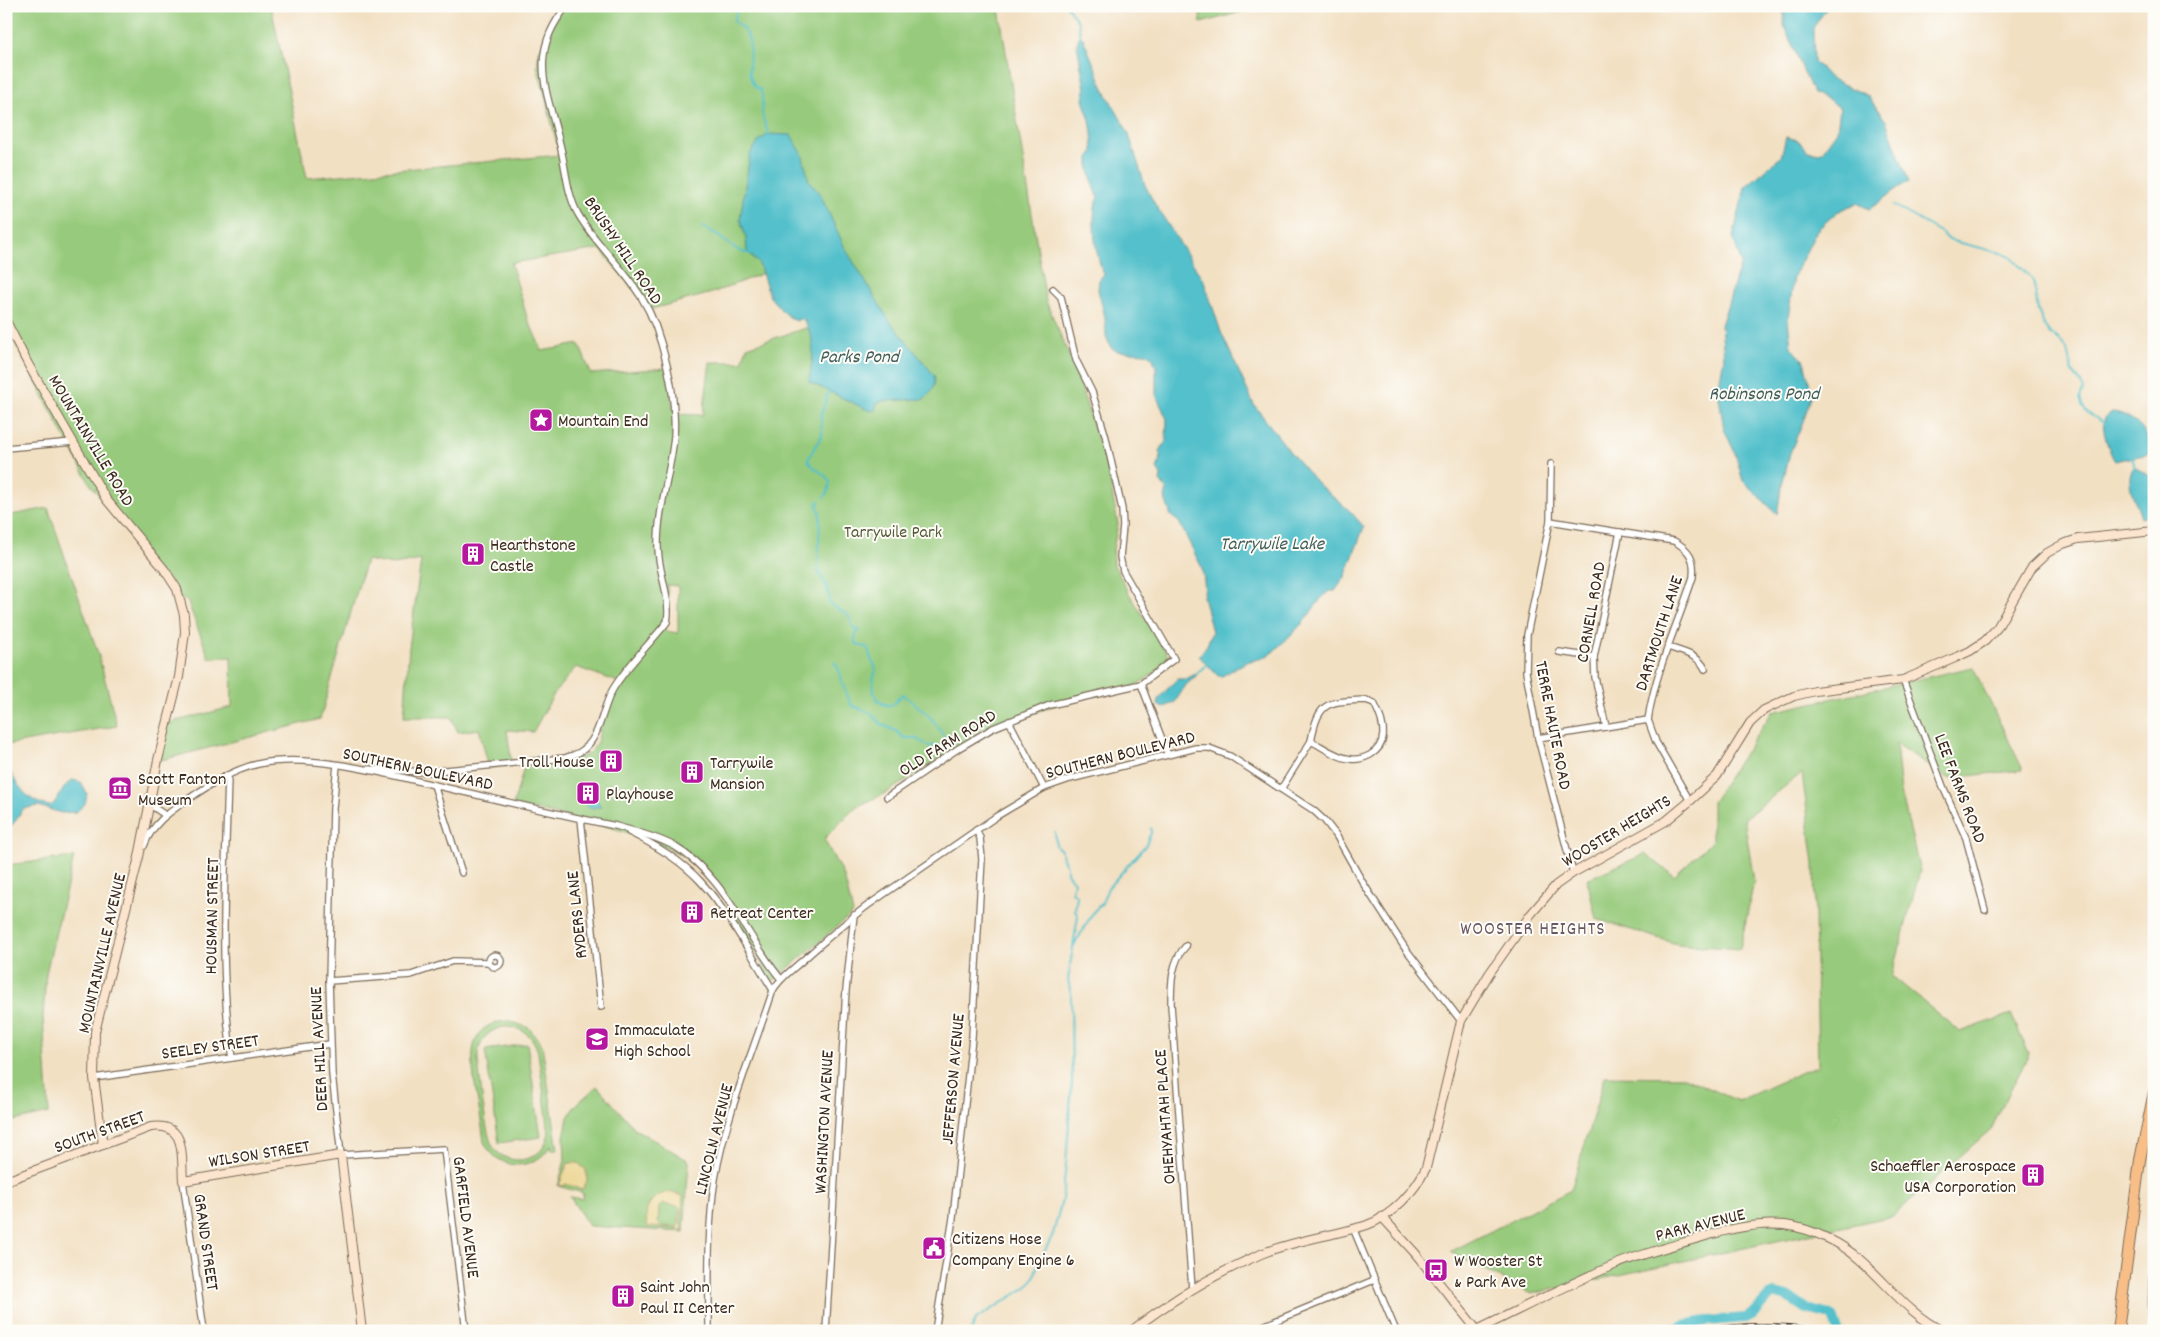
<svg xmlns="http://www.w3.org/2000/svg" width="2160" height="1337" font-family="Dekko,sans-serif">
<style>
.green{fill:#97ca7b;stroke:#697a4c;fill-rule:evenodd}
.sand{fill:#eeda9e;stroke:#94825e;fill-rule:evenodd}
.water{fill:#52c0cb;stroke:#467574}
.lines{fill:none;stroke-linecap:round;stroke-linejoin:round}
.stream{stroke:#52c0cb;stroke-width:2}
.river{stroke:#52c0cb;stroke-width:10}
.street-casing{stroke:#7b6a58;stroke-width:8}
.secondary-casing{stroke:#7b6a58;stroke-width:10}
.highway-casing{stroke:#7b6a58;stroke-width:12}
.street{stroke:#fff;stroke-width:5.5}
.secondary{stroke:#fce5cf;stroke-width:8}
.highway{stroke:#f7be87;stroke-width:10}
.rail-casing{stroke:#3b2a1e;stroke-width:4}
.rail{stroke:#fdfcf7;stroke-width:2;stroke-dasharray:5.5;stroke-linecap:butt}
.labels{text-anchor:middle;stroke-width:4;stroke-linejoin:round;paint-order:stroke}
.street-label{font-size:18px;fill:#3b2a1e;stroke:#fdfcf7}
.poi-label{font-size:18px;fill:#3b2a1e;stroke:#fdfcf7;text-anchor:start}
.park-label{font-size:18px;fill:#575a3a;stroke:#fdfcf7}
.water-label{font-size:19px;font-style:italic;fill:#435e5b;stroke:#fdfcf7}
.neighbourhood-label{font-size:19px;letter-spacing:1px;fill:#685863;stroke:#fdfcf7}
</style>
<rect width="100%" height="100%" fill="#fdfcf7"/>
<filter id="ink" filterUnits="userSpaceOnUse"><feTurbulence type="fractalNoise" baseFrequency=".02" numOctaves="2"/><feDisplacementMap in="SourceGraphic" scale="10" xChannelSelector="R" yChannelSelector="G"/><feConvolveMatrix kernelMatrix="1 2 1 2 8 2 1 2 1" color-interpolation-filters="sRGB"/></filter>
<filter id="wash" filterUnits="userSpaceOnUse"><feTurbulence type="fractalNoise" baseFrequency=".0096" numOctaves="4" result="noise"/><feDisplacementMap in="SourceGraphic" scale="20" xChannelSelector="R" yChannelSelector="G"/><feGaussianBlur stdDeviation="1.12" result="paint"/><feColorMatrix in="noise" values="0 0 0 0 0 0 0 0 0 0 0 0 0 0 0 0 0 1.4 0 .05"/><feComposite in="paint" operator="in"/></filter>
<g filter="url(#wash)">
<rect width="100%" height="100%" fill="#f2e0c3"/>
<!-- green -->
<g class="green">
<path d="M6,6H271L307,178L560,155L537,66L539,51L563,6H1004L999,9L1046,301L1074,367L1107,467L1118,524L1113,549L1114,565L1128,592L1166,651L1169,662L1138,685L1075,697L1012,722L955,749L886,793L856,807L824,839L844,877L853,913L772,982C750,944 727,893 694,864C656,832 562,816 513,805L525,764C541,763 573,763 586,755C602,746 599,724 605,710C610,700 616,692 621,683L576,667L555,692L533,732L507,730L512,765L489,768L479,729L458,732L451,717H404L409,648L421,560L394,565L366,560L320,719L158,761L168,723L232,707L231,657L209,658L187,600H176L165,582L90,484L6,326ZM600,249L644,302L648,310L712,293L766,272L812,326L747,347L742,362H710L703,415L674,414L667,368L591,374L579,344L542,351L527,317L511,263ZM667,585L678,586V633L664,631L669,605Z"/>
<polygon points="1199,6 1263,6 1201,23"/>
<polygon points="48,508 98,653 117,726 6,745 6,516"/>
<polygon points="1973,667 2023,770 1948,778 1896,744 1901,792 1920,871 1892,976 1960,1032 2011,1014 2029,1054 1991,1129 1893,1216 1531,1294 1450,1252 1571,1190 1605,1076 1684,1077 1738,1101 1818,1065 1814,864 1802,773 1744,819 1754,881 1740,949 1677,944 1596,919 1587,879 1645,854 1674,876 1712,841 1712,802 1772,712"/>
<polygon points="74,857 46,973 43,1017 49,1113 13,1121 8,1099 6,1099 6,865"/>
<path d="M510,1021L529,1028L542,1045L558,1150H552L551,1145C534,1173 498,1171 484,1142C482,1125 479,1108 476,1091C471,1060 465,1022 510,1021ZM503,1027C521,1026 533,1035 538,1052L549,1132C547,1144 541,1154 529,1158C515,1163 499,1158 492,1145C485,1132 480,1078 478,1061C477,1043 486,1031 503,1027Z"/>
<polygon points="527,1044 541,1137 499,1143 485,1050"/>
<polygon points="597,1086 635,1129 689,1161 684,1232 589,1226 570,1197 582,1199 583,1193 558,1186 565,1160 564,1137 568,1117 575,1106"/>
</g>
<!-- sand -->
<g class="sand">
<polygon points="568,1163 578,1163 586,1170 587,1181 582,1190 566,1184 563,1186 559,1185"/>
<path d="M669,1192L683,1196L681,1225L683,1229L682,1231L677,1228L648,1227C642,1209 651,1195 669,1192ZM662,1204L678,1206L680,1208L679,1224L677,1227L661,1226L658,1223L659,1207Z"/>
</g>
<!-- water -->
<g class="water">
<path d="M1784,6H1828L1813,28L1814,61L1830,78L1868,96L1886,121L1909,182C1894,188 1883,201 1869,209L1857,203L1837,212L1817,230L1794,276L1788,319L1791,347L1804,361L1812,394L1804,419L1790,453L1782,485L1777,514L1743,481L1735,453L1724,429L1718,391L1724,357L1721,325L1741,263L1733,237L1745,187L1781,157L1786,137L1798,140L1807,151L1821,153L1837,131L1840,108L1828,99L1813,93L1784,26Z"/>
<path d="M1079,37L1083,38L1105,91L1128,132L1145,185L1153,201L1204,281L1221,332L1254,405L1291,453L1319,485L1350,511L1364,527L1345,577L1335,591H1330L1323,596L1302,624L1273,652L1263,658L1246,662L1222,676H1218L1199,656L1207,645L1212,632L1203,596L1205,588L1202,568L1179,522L1171,516L1165,498L1167,490L1160,481L1161,475L1157,469L1161,456L1160,451L1166,441L1167,419L1156,395V366L1152,357L1145,353L1117,351L1111,348L1106,336L1105,317L1098,290L1099,280L1104,274C1095,257 1090,214 1098,197L1089,171V158L1093,152L1092,133L1090,120L1083,100L1085,89L1077,44Z"/>
<path d="M768,134L791,135L802,153L809,181L820,194L845,248L889,320L934,375C937,386 931,392 924,399L882,401L877,403L875,410L870,411L809,382C812,357 818,341 802,318L796,321L785,314L770,297L759,264L747,251L746,237L740,219L750,154L759,141Z"/>
<path d="M2112,412C2126,412 2145,427 2149,442C2151,445 2150,450 2149,454L2115,461C2110,455 2101,428 2104,421C2105,417 2108,414 2112,412Z"/>
<path d="M2134,467L2154,478V514L2141,518C2137,502 2123,482 2134,467Z"/>
<polygon points="1197,673 1197,675 1186,685 1175,702 1163,708 1158,705 1158,699 1177,679 1186,679"/>
<path d="M6,763C15,783 28,804 51,806C60,798 62,787 72,780L81,782L87,794L85,804L76,812L62,813L38,806L23,809L13,824L6,830Z"/>
<polygon points="590,799 597,800 601,807 589,808 586,805"/>
</g>
<g class="lines">
<!-- stream -->
<g class="stream">
<path d="M738,6L734,21C737,25 741,26 743,29C758,45 741,70 756,88L760,89C763,96 763,102 762,110C762,117 766,128 769,135"/>
<polyline points="1067,6 1078,22 1081,38"/>
<polyline points="1893,205 1942,233 1949,240 2009,255 2034,281 2038,311 2045,327 2050,335 2056,337 2067,349 2072,372 2081,383 2083,390 2080,398 2082,405 2086,412 2104,423"/>
<path d="M702,227C720,232 728,250 750,254"/>
<polyline points="2132,456 2135,468"/>
<path d="M824,497L828,492L830,482C825,471 811,470 808,459L822,435L821,416L829,390"/>
<path d="M819,501L817,505L820,512V520L818,571L827,587L830,604L849,616L853,628L859,630L855,637V643L868,648L871,659L876,669C871,684 871,707 893,705L902,694C921,708 940,722 947,745L928,746L915,738H904L896,731L881,724L872,714L851,705C849,698 846,692 843,685C840,676 841,669 834,662"/>
<polyline points="1196,674 1207,664"/>
<polyline points="1055,832 1056,846 1062,851 1063,859 1067,866 1067,873 1074,882 1072,892 1077,896 1075,910 1078,916 1073,947"/>
<polyline points="971,1331 976,1319 1027,1287 1034,1277 1037,1267 1053,1234 1062,1200 1066,1164 1072,1081 1071,994 1068,980 1073,947 1094,911 1102,903 1108,888 1145,846 1151,833 1151,828"/>
</g>
<!-- river -->
<polyline class="river" points="1669,1331 1684,1325 1707,1321 1746,1318 1752,1315 1770,1296 1775,1294 1788,1297 1806,1309 1827,1314 1833,1317 1838,1331"/>
</g>
</g>
<g filter="url(#ink)">
<g class="lines">
<!-- street casing -->
<g class="street-casing">
<g id="street">
<polyline points="6,448 73,442"/>
<polyline points="1551,464 1550,521 1527,635 1526,672 1538,738 1573,873"/>
<path d="M1550,521L1674,541C1690,550 1695,559 1693,577C1678,624 1655,671 1648,720"/>
<path d="M1668,647C1682,652 1699,655 1705,669"/>
<polyline points="1559,652 1594,657"/>
<polyline points="1903,680 1944,789 1966,838 1985,910"/>
<polyline points="1141,684 1168,755"/>
<path d="M1366,700L1374,703C1383,720 1391,743 1370,755C1364,758 1357,760 1351,759C1337,758 1323,747 1311,741C1319,700 1327,702 1366,700Z"/>
<polyline points="1009,721 1044,788"/>
<polyline points="1606,727 1595,677 1594,657 1620,532"/>
<polyline points="1538,738 1648,720 1656,742 1690,801"/>
<polyline points="337,765 333,808 329,981 332,1074 341,1155 444,1149 466,1331"/>
<path d="M368,769L426,772L565,758C573,755 582,753 588,745C601,731 603,706 613,689C628,664 650,644 667,622C672,599 657,570 658,544C658,507 671,472 674,436C676,403 670,374 661,343C655,322 646,302 633,285C616,261 593,240 578,214C567,194 566,170 561,149C549,94 525,56 567,6"/>
<path d="M228,775C226,867 218,967 232,1058"/>
<polyline points="434,785 462,873"/>
<polyline points="1281,789 1311,741"/>
<polyline points="887,797 959,748 993,728 1050,705 1141,684 1174,659 1123,571 1120,557 1123,526 1122,509 1105,434 1092,392 1076,360 1061,297 1053,289"/>
<polyline points="149,804 165,815"/>
<polyline points="581,819 601,1007"/>
<path d="M629,832C655,845 681,860 701,882C727,910 752,957 773,990"/>
<path d="M144,846C152,824 168,813 187,800C209,785 232,770 258,764C309,753 384,773 434,785C495,799 555,814 616,826C636,832 656,836 674,846C725,876 745,935 780,978"/>
<path d="M1186,946C1171,961 1171,985 1171,1005L1192,1289"/>
<circle cx="495" cy="961" r="6"/>
<polyline points="329,981 411,975 453,961 489,962"/>
<polyline points="94,1078 330,1044"/>
<polyline points="183,1181 204,1331"/>
<polyline points="1353,1228 1396,1331"/>
<path d="M709,1331C709,1280 707,1229 715,1179C726,1114 753,1052 773,990C781,977 791,971 803,960C826,940 848,919 874,901L997,816L1044,788L1070,779L1196,748H1209L1230,756L1313,810L1325,821L1336,835L1363,883L1405,948L1461,1021"/>
<polyline points="826,1331 846,990 854,915"/>
<polyline points="935,1331 953,1218 972,1037 982,859 980,838 976,830"/>
<polyline points="1251,1331 1374,1280"/>
</g>
</g>
<!-- secondary casing -->
<g class="secondary-casing">
<g id="secondary">
<polyline points="6,321 28,364 106,499 164,569 177,589 184,615 185,632 179,677 158,760 139,857 95,1032 94,1078 103,1145"/>
<path d="M6,1181L151,1127C187,1122 181,1155 183,1181L341,1155L362,1331"/>
<polyline points="1382,1217 1415,1253 1477,1330"/>
<path d="M1131,1331C1171,1300 1215,1274 1261,1254C1295,1240 1332,1236 1367,1225C1392,1216 1415,1191 1426,1168L1461,1021L1489,974L1531,914L1556,885L1573,873L1666,821L1690,801L1717,776L1750,723L1764,710L1794,696L1815,691L1903,680L1955,658L1970,651L1985,641L1997,628L2032,567L2047,553L2063,544L2078,539L2154,531"/>
<path d="M1475,1331C1521,1309 1566,1285 1612,1266C1638,1255 1665,1248 1692,1240C1722,1231 1753,1222 1785,1225C1800,1227 1815,1232 1829,1239C1874,1260 1897,1309 1943,1331"/>
</g>
</g>
<!-- highway casing -->
<g class="highway-casing">
<g id="highway">
<polyline points="2118,1331 2140,1160 2154,1092"/>
<polyline points="2153,1331 2154,1278"/>
</g>
</g>
<!-- street -->
<use href="#street" class="street"/>
<!-- secondary -->
<use href="#secondary" class="secondary"/>
<!-- highway -->
<use href="#highway" class="highway"/>
<!-- rail casing -->
<g class="rail-casing">
<path id="rail" d="M1693,1331C1734,1325 1781,1321 1822,1331"/>
</g>
<!-- rail -->
<use href="#rail" class="rail"/>
</g>
</g>
<!-- icons -->
<defs>
<g id="sight-square" transform="scale(1.25)"><rect x="-9" y="-9" width="18" height="18" rx="4" fill="#b5179e" stroke="#fdfcf7"/><path d="M0-6L1.8-2.2L6-1.7L2.9 1.2L3.7 5.4L0 3.3L-3.7 5.4L-2.9 1.2L-6-1.7L-1.8-2.2Z" fill="#fff"/></g>
<g id="building-square" transform="scale(1.25)"><rect x="-9" y="-9" width="18" height="18" rx="4" fill="#b5179e" stroke="#fdfcf7"/><path d="M-4-6H4V6H1V3H-1V6H-4ZM-2.5-4.3h1.7v1.8h-1.7ZM.8-4.3h1.7v1.8H.8ZM-2.5-1h1.7V.8h-1.7ZM.8-1h1.7V.8H.8Z" fill="#fff"/></g>
<g id="museum-square" transform="scale(1.25)"><rect x="-9" y="-9" width="18" height="18" rx="4" fill="#b5179e" stroke="#fdfcf7"/><path d="M0-6L6-3V-2H-6V-3ZM-5-1h2V3h-2ZM-1-1h2V3h-2ZM3-1h2V3H3ZM-6 4H6V6H-6Z" fill="#fff"/></g>
<g id="school-square" transform="scale(1.25)"><rect x="-9" y="-9" width="18" height="18" rx="4" fill="#b5179e" stroke="#fdfcf7"/><path d="M0-5L7-2L0 1L-7-2ZM-4 1L0 2.5L4 1V4Q0 6-4 4Z" fill="#fff"/></g>
<g id="civic-square" transform="scale(1.25)"><rect x="-9" y="-9" width="18" height="18" rx="4" fill="#b5179e" stroke="#fdfcf7"/><path d="M-.6-6.5H3V-4.5H.6V-3L4-1V1h2V6H-6V1h2V-1L-.6-3ZM-1.2 2.5V6h2.4V2.5Z" fill="#fff"/></g>
<g id="bus-square" transform="scale(1.25)"><rect x="-9" y="-9" width="18" height="18" rx="4" fill="#b5179e" stroke="#fdfcf7"/><path d="M-5-6H5V4H4V6H2V4H-2V6H-4V4H-5ZM-3.5-4V0h7V-4ZM-3.5 1.2v1.5H-2V1.2ZM2 1.2v1.5H3.5V1.2Z" fill="#fff"/></g>
</defs>
<g fill-rule="evenodd">
<use href="#sight-square" x="541" y="420"/>
<use href="#building-square" x="473" y="554"/>
<use href="#building-square" x="611" y="761"/>
<use href="#building-square" x="692" y="772"/>
<use href="#museum-square" x="120" y="788"/>
<use href="#building-square" x="588" y="793"/>
<use href="#building-square" x="692" y="912"/>
<use href="#school-square" x="597" y="1039"/>
<use href="#building-square" x="2033" y="1175"/>
<use href="#civic-square" x="934" y="1248"/>
<use href="#bus-square" x="1436" y="1270"/>
<use href="#building-square" x="623" y="1296"/>
</g>
<g class="labels">
<!-- street labels -->
<g class="street-label">
<text transform="translate(624 250) rotate(56)" y="6">BRUSHY HILL ROAD</text>
<text transform="translate(92 440) rotate(59)" y="6">MOUNTAINVILLE ROAD</text>
<text transform="translate(1590 612) rotate(-80)" y="6">CORNELL ROAD</text>
<text transform="translate(1658 633) rotate(-72)" y="6">DARTMOUTH LANE</text>
<text transform="translate(1554 725) rotate(79)" y="6">TERRE HAUTE ROAD</text>
<text transform="translate(947 742) rotate(-32)" y="6">OLD FARM ROAD</text>
<text transform="translate(1120 754) rotate(-14)" y="6">SOUTHERN BOULEVARD</text>
<text transform="translate(418 768) rotate(12)" y="6">SOUTHERN BOULEVARD</text>
<text transform="translate(1961 788) rotate(69)" y="6">LEE FARMS ROAD</text>
<text transform="translate(1616 830) rotate(-31)" y="6">WOOSTER HEIGHTS</text>
<text transform="translate(576 915) rotate(-96)" y="6">RYDERS LANE</text>
<text transform="translate(211 916) rotate(-89)" y="6">HOUSMAN STREET</text>
<text transform="translate(101 953) rotate(-77)" y="6">MOUNTAINVILLE AVENUE</text>
<text transform="translate(210 1046) rotate(-8)" y="6">SEELEY STREET</text>
<text transform="translate(318 1049) rotate(-93)" y="6">DEER HILL AVENUE</text>
<text transform="translate(952 1079) rotate(-85)" y="6">JEFFERSON AVENUE</text>
<text transform="translate(1164 1117) rotate(-94)" y="6">OHEHYAHTAH PLACE</text>
<text transform="translate(823 1122) rotate(-87)" y="6">WASHINGTON AVENUE</text>
<text transform="translate(99 1131) rotate(-20)" y="6">SOUTH STREET</text>
<text transform="translate(713 1139) rotate(-76)" y="6">LINCOLN AVENUE</text>
<text transform="translate(259 1153) rotate(-9)" y="6">WILSON STREET</text>
<text transform="translate(467 1217) rotate(83)" y="6">GARFIELD AVENUE</text>
<text transform="translate(1700 1224) rotate(-14)" y="6">PARK AVENUE</text>
<text transform="translate(207 1242) rotate(82)" y="6">GRAND STREET</text>
</g>
<!-- poi labels -->
<g class="poi-label">
<text x="558" y="426">Mountain End</text>
<text x="490" y="550">Hearthstone<tspan x="490" dy="21">Castle</tspan></text>
<text x="594" y="767" text-anchor="end">Troll House</text>
<text x="710" y="768">Tarrywile<tspan x="710" dy="21">Mansion</tspan></text>
<text x="138" y="784">Scott Fanton<tspan x="138" dy="21">Museum</tspan></text>
<text x="606" y="799">Playhouse</text>
<text x="710" y="918">Retreat Center</text>
<text x="614" y="1035">Immaculate<tspan x="614" dy="21">High School</tspan></text>
<text x="2016" y="1171" text-anchor="end">Schaeffler Aerospace<tspan x="2016" dy="21">USA Corporation</tspan></text>
<text x="952" y="1244">Citizens Hose<tspan x="952" dy="21">Company Engine 6</tspan></text>
<text x="1454" y="1266">W Wooster St<tspan x="1454" dy="21">&amp; Park Ave</tspan></text>
<text x="640" y="1292">Saint John<tspan x="640" dy="21">Paul II Center</tspan></text>
</g>
<!-- park labels -->
<g class="park-label">
<text x="893" y="537">Tarrywile Park</text>
</g>
<!-- water labels -->
<g class="water-label">
<text x="859" y="362">Parks Pond</text>
<text x="1764" y="399">Robinsons Pond</text>
<text x="1272" y="549">Tarrywile Lake</text>
</g>
<!-- neighbourhood labels -->
<g class="neighbourhood-label">
<text x="1533" y="934">WOOSTER HEIGHTS</text>
</g>
</g>
<!-- margin -->
<rect width="2160" height="1337" fill="none" stroke="#fdfcf7" stroke-width="25"/>
</svg>
